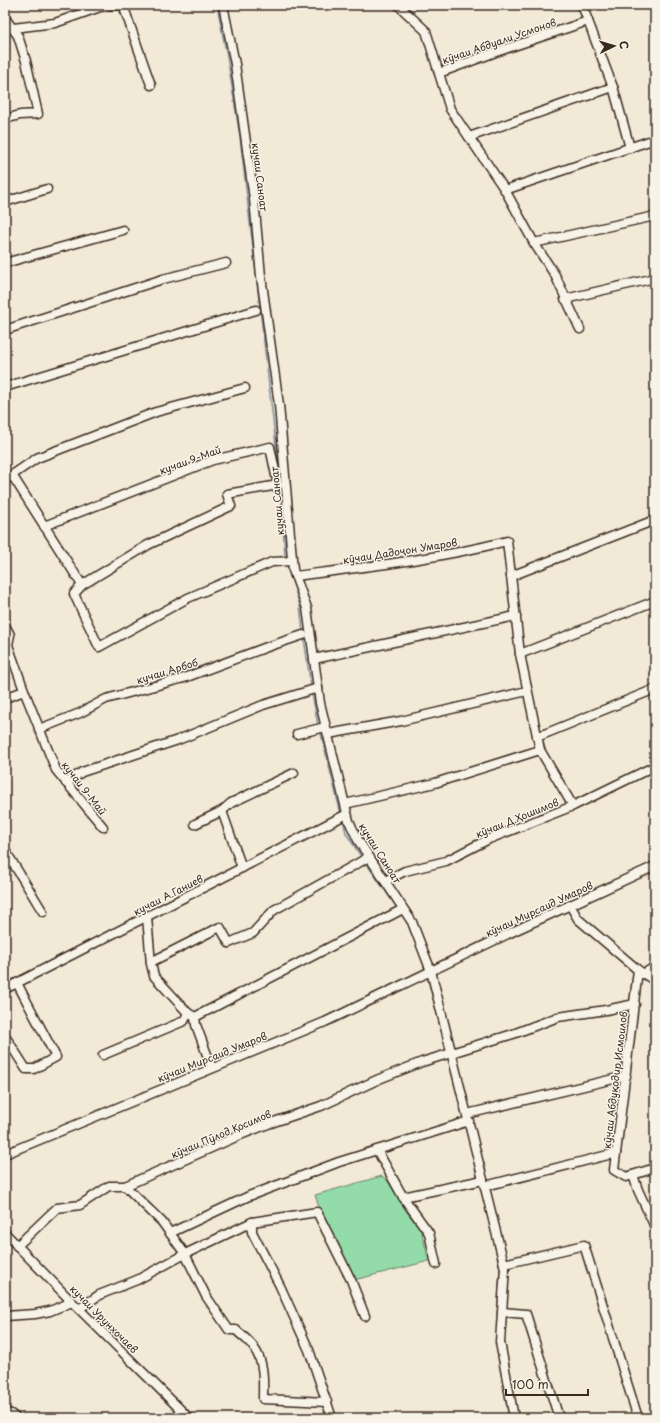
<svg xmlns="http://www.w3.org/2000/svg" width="660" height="1423" font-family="'Playpen Sans',sans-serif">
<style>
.green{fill:#94dbaa;stroke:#688264}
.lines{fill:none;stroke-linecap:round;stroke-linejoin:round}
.stream{stroke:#818fa0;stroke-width:1.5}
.minor-casing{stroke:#3b2a1e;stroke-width:11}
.minor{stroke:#f7f3e8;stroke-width:8}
.labels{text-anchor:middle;stroke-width:3;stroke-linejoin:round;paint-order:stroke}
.street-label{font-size:10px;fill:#3b2a1e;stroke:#f7f3e8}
</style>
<rect width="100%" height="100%" fill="#f2e9d7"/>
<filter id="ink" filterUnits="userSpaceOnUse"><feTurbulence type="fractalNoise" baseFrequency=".025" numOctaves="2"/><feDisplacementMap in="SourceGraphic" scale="8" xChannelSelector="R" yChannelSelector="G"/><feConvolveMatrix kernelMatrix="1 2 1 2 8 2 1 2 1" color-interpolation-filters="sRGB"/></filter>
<g filter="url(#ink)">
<!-- green -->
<polygon class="green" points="382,1176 387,1180 407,1212 421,1230 429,1261 354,1280 319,1207 315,1195"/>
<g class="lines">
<!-- stream -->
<g class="stream">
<polyline points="217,5 228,62 240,137 279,471"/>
<polyline points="281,486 285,558"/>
<polyline points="287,564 300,605 303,632"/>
<polyline points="304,638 311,687"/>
<polyline points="312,693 318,725"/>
<polyline points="320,730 341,814"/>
<polyline points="343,819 346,833 362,858"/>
<polyline points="366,863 398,909"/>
<polyline points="401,914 409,925"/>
<polyline points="422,959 425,970"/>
<polyline points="427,976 442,1032"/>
<polyline points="472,1152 478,1178"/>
<polyline points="480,1183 500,1268 497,1325"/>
<polyline points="496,1343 509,1418"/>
</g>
<!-- minor casing -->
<g class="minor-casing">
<g id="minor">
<polyline points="123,5 151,85"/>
<polyline points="223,5 235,64 254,199 261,276 279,405 293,570 307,608 320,703 349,821 358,840 412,922 431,971 505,1268 500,1342 514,1418"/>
<polyline points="398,5 426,31 450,109 505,190 534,243 555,275 580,329"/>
<polyline points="582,5 614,90 630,148"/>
<polyline points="5,18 18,36 26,61 38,114 20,115 5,119"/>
<polyline points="5,29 55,23 100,7 117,5"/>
<polyline points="439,73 493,53 588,21"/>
<polyline points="469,137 613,87"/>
<polyline points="505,190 655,139"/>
<polyline points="5,202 47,189"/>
<polyline points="534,243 655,216"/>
<polyline points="5,263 123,230"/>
<polyline points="565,299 655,278"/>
<polyline points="5,330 163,279 226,263"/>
<polyline points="5,387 256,310"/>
<polyline points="12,475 82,585"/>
<polyline points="5,480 37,458 156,412 245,388"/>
<polyline points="44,526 213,460 270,447 278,485 227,494 231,506 148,545 82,585 74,594 99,647 188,598 272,562 292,561"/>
<path d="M295,576C366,567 437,559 507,541L520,654L540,750L573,806"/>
<polyline points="511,576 655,520"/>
<polyline points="5,625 10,635 8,645 25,693 56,770 103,827"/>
<polyline points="520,654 655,601"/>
<polyline points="314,659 516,616"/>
<polyline points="5,698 24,691"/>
<polyline points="39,729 80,713 106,699 184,678 267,647 303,635"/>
<polyline points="297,734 325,727"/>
<polyline points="328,734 401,721 527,691"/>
<polyline points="537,737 655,689"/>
<polyline points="66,783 82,772 178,740 263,705 318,688"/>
<polyline points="345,804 435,783 540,750"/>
<polyline points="222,811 231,803 294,773"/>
<polyline points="195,824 222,811 242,868"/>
<polyline points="5,850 43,912"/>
<polyline points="385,881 405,871 446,861 489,839 573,806 655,766"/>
<polyline points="570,905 578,919 638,970 655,981"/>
<polyline points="147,917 151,964 154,976 188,1013 195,1017 403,909"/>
<polyline points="151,962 220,927 229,943 253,933 274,910 369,857"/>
<polyline points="638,970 614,1170 626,1177 655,1168"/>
<polyline points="643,974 655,967"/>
<polyline points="5,989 347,814"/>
<polyline points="195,1017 196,1025 212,1068"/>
<polyline points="5,1036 26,1069 34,1069 56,1057 17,983"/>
<polyline points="103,1055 184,1021 188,1013"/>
<polyline points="467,1114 626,1076"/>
<polyline points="377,1150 403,1197 429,1233 436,1264"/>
<polyline points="5,1154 325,1022 514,931 655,866"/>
<polyline points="633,1175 638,1190 655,1227"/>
<path d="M125,1186L162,1222L185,1254L206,1296L229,1330H236C242,1336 250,1341 254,1348C265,1363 263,1382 263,1399L327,1402"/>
<polyline points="485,1186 616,1153"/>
<polyline points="403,1197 483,1180"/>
<polyline points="252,1222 252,1232 280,1286 309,1350 332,1418"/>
<polyline points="5,1233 72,1302 189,1418"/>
<polyline points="170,1233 249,1196 339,1162 469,1121"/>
<polyline points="17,1246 57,1208 80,1205 109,1186 125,1186 238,1136 268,1124 321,1106 379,1079 422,1062 513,1034 558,1017 606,1010 635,1004"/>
<polyline points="504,1264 584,1245 638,1418"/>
<polyline points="79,1309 99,1295 137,1280 185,1254 252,1222 317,1212 351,1280 365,1316"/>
<polyline points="502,1312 526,1314 559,1418"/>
<polyline points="5,1316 35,1314 50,1311 72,1302"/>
<polyline points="5,1412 11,1414 16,1418"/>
</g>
</g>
<!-- minor -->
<use href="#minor" class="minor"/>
</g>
</g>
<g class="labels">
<!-- street labels -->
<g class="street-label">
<text transform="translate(499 41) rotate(-19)" y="4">кӯчаи Абдуали Усмонов</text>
<text transform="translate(260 177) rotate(83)" y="4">кучаи Саноат</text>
<text transform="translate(190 460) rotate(-20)" y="4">кучаи 9-Май</text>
<text transform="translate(277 501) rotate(-95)" y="4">кучаи Саноат</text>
<text transform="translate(400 551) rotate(-9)" y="4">кӯчаи Дадоҷон Умаров</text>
<text transform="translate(167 671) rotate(-17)" y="4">кучаи Арбоб</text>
<text transform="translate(84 788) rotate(52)" y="4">кучаи 9-Май</text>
<text transform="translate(517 818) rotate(-22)" y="4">кӯчаи Д.Ҳошимов</text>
<text transform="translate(380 853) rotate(58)" y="4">кучаи Саноат</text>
<text transform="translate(168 895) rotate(-27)" y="4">кучаи А.Ганиев</text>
<text transform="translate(539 909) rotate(-25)" y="4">кӯчаи Мирсаид Умаров</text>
<text transform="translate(212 1057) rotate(-22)" y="4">кӯчаи Мирсаид Умаров</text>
<text transform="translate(615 1080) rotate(-83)" y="4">кӯчаи Абдуқодир Исмоилов</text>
<text transform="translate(221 1134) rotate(-23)" y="4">кӯчаи Пӯлод Қосимов</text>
<text transform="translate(104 1319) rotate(45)" y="4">кучаи Урунхочаев</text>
</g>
</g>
<!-- margin -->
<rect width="660" height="1423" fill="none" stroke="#f7f3e8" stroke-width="20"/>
<rect x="10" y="10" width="640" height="1403" fill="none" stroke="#3b2a1e" stroke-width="1.5" filter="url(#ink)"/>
<!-- north arrow -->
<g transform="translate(614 46) rotate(85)" stroke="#f7f3e8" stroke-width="3" paint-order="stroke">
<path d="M0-3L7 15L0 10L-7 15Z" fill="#3b2a1e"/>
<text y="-6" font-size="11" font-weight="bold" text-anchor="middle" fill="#3b2a1e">С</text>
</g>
<!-- scale -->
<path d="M506 1389v6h82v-6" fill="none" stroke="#3b2a1e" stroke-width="2"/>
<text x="512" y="1389" font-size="12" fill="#3b2a1e" stroke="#f7f3e8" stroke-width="3" paint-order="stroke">100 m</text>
</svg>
